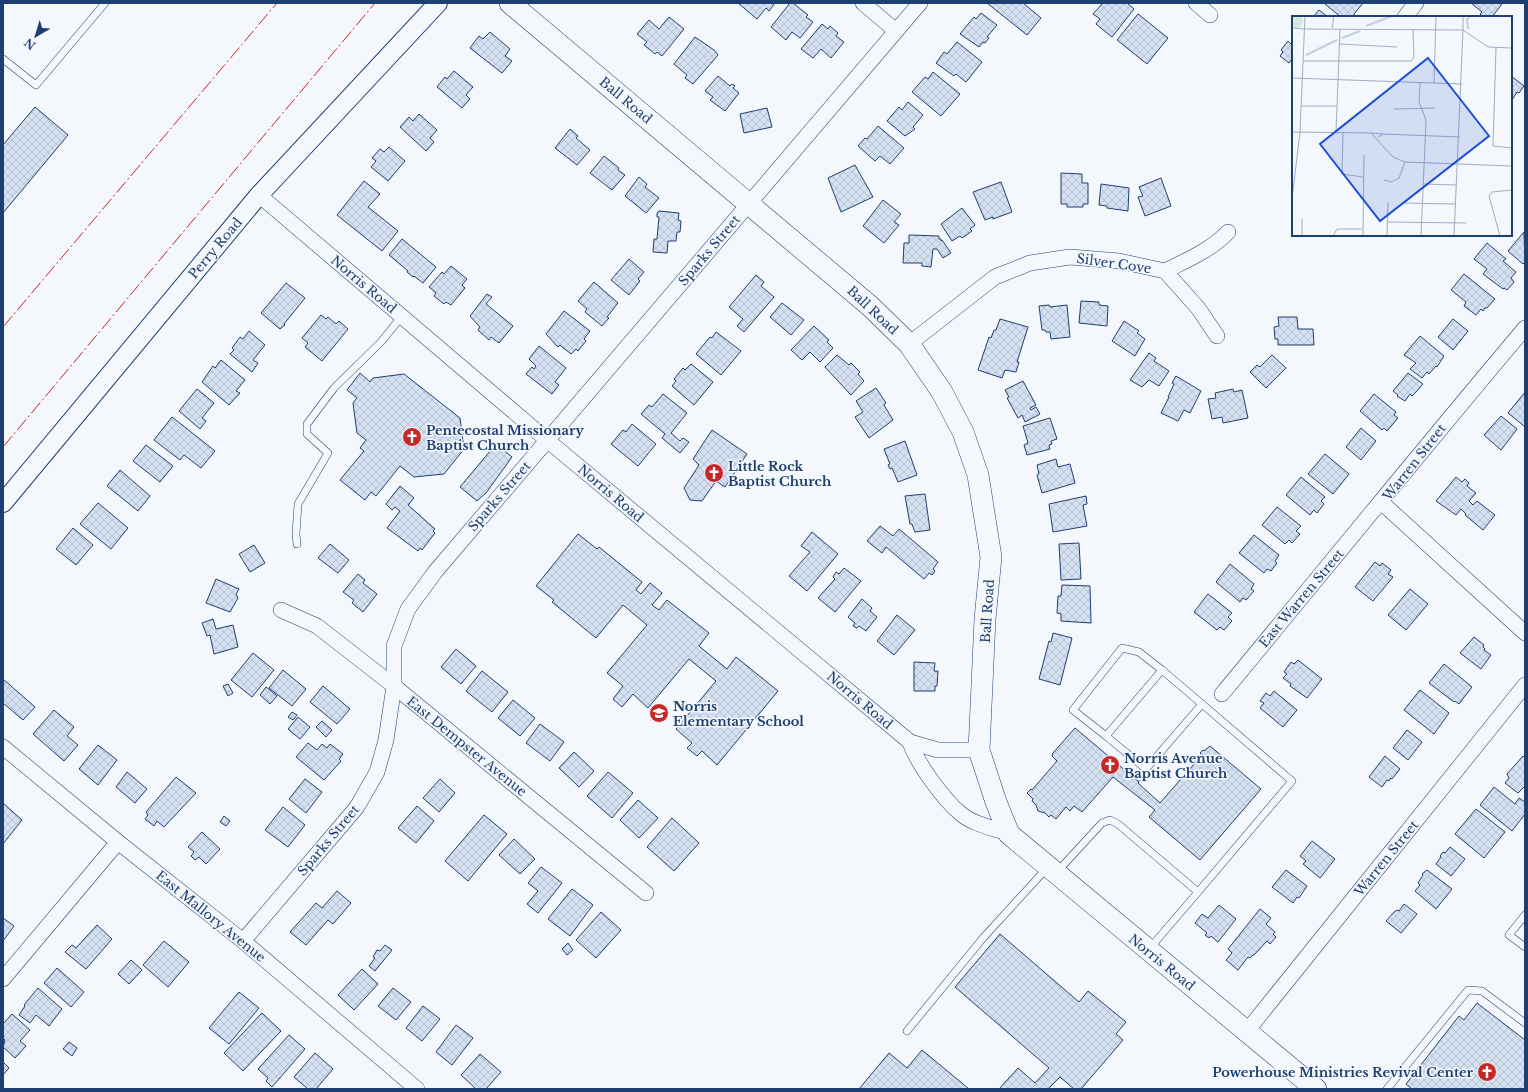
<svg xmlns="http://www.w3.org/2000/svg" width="1528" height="1092" font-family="'Libre Baskerville',serif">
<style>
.building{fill:url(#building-cross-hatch);stroke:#1d3f73}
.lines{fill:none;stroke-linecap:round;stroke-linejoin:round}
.service-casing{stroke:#1d3f73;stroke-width:8}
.minor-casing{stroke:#1d3f73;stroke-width:16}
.tertiary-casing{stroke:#1d3f73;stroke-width:20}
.secondary-casing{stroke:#1d3f73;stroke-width:22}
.service{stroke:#f4f7fb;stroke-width:7}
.minor{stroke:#f4f7fb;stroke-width:15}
.tertiary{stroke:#f4f7fb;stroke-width:18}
.secondary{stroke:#f4f7fb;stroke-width:21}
.power{stroke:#c62828;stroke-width:1;stroke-dasharray:14 3 2 3;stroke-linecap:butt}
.labels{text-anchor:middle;stroke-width:3;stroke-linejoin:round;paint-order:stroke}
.street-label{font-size:13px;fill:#1d3f73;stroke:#f4f7fb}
.poi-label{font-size:13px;font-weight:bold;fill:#1d3f73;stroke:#f4f7fb;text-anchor:start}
.inset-river{fill:none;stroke:#bed0e5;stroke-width:2}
.inset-road{fill:none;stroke:#9eadc5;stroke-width:1}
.view{fill:#1d4ed8;fill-opacity:0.15;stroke:#1d4ed8;stroke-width:2}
.inset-edge{fill:none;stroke:#1d3f73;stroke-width:2}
</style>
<defs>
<pattern id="building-cross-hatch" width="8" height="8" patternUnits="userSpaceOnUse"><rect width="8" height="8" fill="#d5e0f0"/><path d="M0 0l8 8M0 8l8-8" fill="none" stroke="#b6c1d1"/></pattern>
</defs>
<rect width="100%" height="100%" fill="#f4f7fb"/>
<!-- building -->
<g class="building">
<polygon points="738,3 775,3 769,11 766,8 757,19"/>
<polygon points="790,3 793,3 808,15 806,17 813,22 800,38 792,32 786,40 771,27"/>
<polygon points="987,3 1023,3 1041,18 1027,35"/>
<polygon points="1103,3 1128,3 1128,4 1134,9 1112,37 1096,24 1100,19 1093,14"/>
<polygon points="1326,3 1363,3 1354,14 1355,17 1341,17 1325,4"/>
<polygon points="1471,3 1501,3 1502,4 1492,17 1483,17 1480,14 1482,12"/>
<polygon points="1319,10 1328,17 1313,17"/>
<polygon points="981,13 997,25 987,37 989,38 985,43 983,42 979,47 960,34 974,17 976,19"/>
<polygon points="1138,14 1168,38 1147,64 1117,40"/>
<polygon points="669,17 684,29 662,56 657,52 655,54 644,45 647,42 637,34 649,20 659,29"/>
<polygon points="822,24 828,29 830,26 838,33 836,36 844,42 831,58 821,49 813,58 801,49"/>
<polygon points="490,32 510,49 505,56 512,61 502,73 470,48 479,36 483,39"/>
<polygon points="695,37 714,50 718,55 693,84 685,78 687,75 674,64"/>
<polygon points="1288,41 1291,44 1293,41 1293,61 1291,60 1289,63 1280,56 1283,52 1281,50"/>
<polygon points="957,42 982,62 966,82 956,74 954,76 936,63 944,52 947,54"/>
<polygon points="454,71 473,87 466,95 470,99 462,108 437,87 445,77 447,79"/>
<polygon points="933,72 960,94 941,116 912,92 925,77 928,79"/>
<polygon points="718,76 730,86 732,84 735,86 733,88 739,93 725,111 710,100 713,97 705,91"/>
<polygon points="1511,76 1524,86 1519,93 1517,92 1512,100"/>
<polygon points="908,102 923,115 913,127 915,129 905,136 887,121 899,107 902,110"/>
<polygon points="35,107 68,135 3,213 3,145"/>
<polygon points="767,108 772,127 744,133 740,114"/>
<polygon points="419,114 437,130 430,138 434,142 426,151 400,127 409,117 413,121"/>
<polygon points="878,126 904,148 890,164 880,156 875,161 858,146 865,138 867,139"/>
<polygon points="570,129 578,136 576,138 590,150 577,165 555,148"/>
<polygon points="389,147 405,161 388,181 371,167 376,161 372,158 380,149 384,152"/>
<polygon points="604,156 619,168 618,170 625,175 612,190 590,173"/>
<polygon points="855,165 873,197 841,212 828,178"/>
<polygon points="1061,173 1082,174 1082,183 1088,183 1088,204 1083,204 1083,207 1067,207 1067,204 1061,204"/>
<polygon points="639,177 647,184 645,187 659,198 646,213 625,196"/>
<polygon points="1161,178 1171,206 1145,216 1138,197 1143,196 1139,187"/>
<polygon points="364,181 380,194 368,207 398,231 382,251 337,215"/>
<polygon points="1001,182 1012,212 993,219 993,217 985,220 973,192"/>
<polygon points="1101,184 1129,188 1128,211 1107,208 1107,206 1099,205"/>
<polygon points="883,200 901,214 894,222 899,225 884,243 863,226"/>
<polygon points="962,208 975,225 970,229 972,231 962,238 960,236 952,241 941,224"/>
<polygon points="659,211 679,213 678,220 681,221 680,232 677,232 676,241 668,241 667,253 653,252 654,239 657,239 659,217 657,217 657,213"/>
<polygon points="1524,232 1525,262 1523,264 1508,251"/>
<polygon points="909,235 939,236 939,239 941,239 941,241 942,240 951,253 943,258 937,249 933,249 931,267 922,266 922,263 903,263 904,243 909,243"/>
<polygon points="402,239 436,267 423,283 414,276 413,277 407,272 408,271 389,255"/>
<polygon points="1487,243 1506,259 1503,261 1516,272 1511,278 1514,282 1507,290 1504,288 1503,289 1483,274 1487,269 1474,259"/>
<polygon points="629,259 644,272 638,279 640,281 629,295 611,280"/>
<polygon points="451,266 467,279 462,285 465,288 451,305 446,302 444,304 434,296 436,293 429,287 442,272 444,274"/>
<polygon points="1464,274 1495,299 1487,308 1485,308 1483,311 1481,309 1476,315 1464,306 1466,302 1451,290"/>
<polygon points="756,275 764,282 761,286 774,297 744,332 737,326 743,319 729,307"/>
<polygon points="594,282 618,303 607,317 609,318 602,326 585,312 587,309 578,301"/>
<polygon points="286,283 305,298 284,324 285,325 280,329 261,313"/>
<polygon points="487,294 492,297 486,304 513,326 499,343 491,337 489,340 478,330 480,327 470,316"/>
<polygon points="1081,301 1099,302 1099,305 1108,306 1107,326 1079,323"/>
<polygon points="782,303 804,320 791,335 770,317"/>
<polygon points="1049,305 1050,307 1067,305 1070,337 1051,339 1050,332 1046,332 1045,330 1042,330 1039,306"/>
<polygon points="564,311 590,331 584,339 586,341 578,351 576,349 571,354 560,345 558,347 546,334"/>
<polygon points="321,315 326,319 328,317 336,324 339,321 348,329 322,361 305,347 308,343 302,338"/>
<polygon points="1278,317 1297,317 1298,329 1313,329 1314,345 1278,345 1278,339 1275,339 1274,327 1279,326"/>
<polygon points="1000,319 1028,327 1017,362 1019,362 1016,372 1005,370 1002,378 978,370 989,337 991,338 994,330 996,330"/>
<polygon points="1453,319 1468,331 1453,350 1438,337"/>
<polygon points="1124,321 1139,331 1137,333 1145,339 1135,356 1112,341"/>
<polygon points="814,326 829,340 827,342 833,348 820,362 810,352 802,360 791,350"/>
<polygon points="249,331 265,345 253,360 258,363 252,372 230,354 234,350 232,348 240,337 243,339"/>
<polygon points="716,332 741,351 721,375 696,354 710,337 712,338"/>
<polygon points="1420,336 1444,356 1437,367 1436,366 1429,374 1427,372 1422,378 1410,369 1416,363 1404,355"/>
<polygon points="539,346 566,368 555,382 559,385 552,394 526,374 532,367 534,369 536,366 529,359"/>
<polygon points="1149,353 1156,358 1154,361 1169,371 1159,386 1149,380 1142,387 1130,380"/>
<polygon points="837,355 849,365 851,363 860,372 858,374 864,381 851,395 825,367"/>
<polygon points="1272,355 1286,368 1266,388 1250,372 1257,365 1260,367"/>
<polygon points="221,360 245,380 236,391 240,393 229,405 202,382 213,366 215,368"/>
<polygon points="691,364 713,382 694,405 672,386 676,381 674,379 683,368 685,370"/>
<polygon points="360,373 370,382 373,378 404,374 460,418 464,449 444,474 414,477 400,466 376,496 371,492 365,500 340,480 364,451 360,448 366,440 357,433 353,403 357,398 347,390"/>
<polygon points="1408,373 1423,384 1415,393 1412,396 1410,394 1405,401 1397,396 1398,395 1393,391"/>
<polygon points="1176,376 1201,391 1190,413 1184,410 1178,421 1161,413 1169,397 1168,397 1174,384 1172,383"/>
<polygon points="1023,381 1036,405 1030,408 1031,410 1036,407 1040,414 1025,422 1022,415 1018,418 1007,398 1009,397 1005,390"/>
<polygon points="876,388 886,403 884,405 893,420 869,438 855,417 863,412 856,401"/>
<polygon points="197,389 214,403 202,418 206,421 200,429 179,411"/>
<polygon points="1233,389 1234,392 1242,390 1248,418 1223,423 1222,417 1212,419 1208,399 1216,398 1215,393"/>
<polygon points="1525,392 1525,425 1524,426 1508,413"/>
<polygon points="663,394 687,413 671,433 680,441 683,438 689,442 680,453 662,438 665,434 641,414 649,405 652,407"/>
<polygon points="1374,394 1396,412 1394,415 1398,418 1387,431 1384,428 1382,430 1360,411"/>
<polygon points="1501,416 1517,429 1501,450 1484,435"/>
<polygon points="172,417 215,451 201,468 184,455 180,460 154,440"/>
<polygon points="1050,418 1057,439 1051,441 1052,444 1049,445 1050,449 1027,455 1024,445 1028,443 1023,426"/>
<polygon points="632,424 656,444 638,466 611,444 623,430 626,432"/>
<polygon points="1361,428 1376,441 1361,460 1346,447"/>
<polygon points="712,430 747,454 725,487 716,481 702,501 690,500 684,488 699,465 693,459"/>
<polygon points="905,441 917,475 898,482 892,468 890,469 888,465 890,464 884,449"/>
<polygon points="496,444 512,457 486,493 477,501 460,487"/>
<polygon points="146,445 173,466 160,482 133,461"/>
<polygon points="1325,454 1349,474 1333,494 1308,474"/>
<polygon points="1056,459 1058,467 1070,464 1075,483 1042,493 1037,475 1039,474 1037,465"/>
<polygon points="120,470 150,496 138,511 107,486"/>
<polygon points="1301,477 1325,497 1321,501 1324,504 1317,513 1314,510 1310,515 1286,495"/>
<polygon points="1456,477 1462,482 1465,479 1469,483 1467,486 1476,493 1469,501 1473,505 1477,501 1495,515 1483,530 1465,515 1466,514 1461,509 1456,515 1436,501"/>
<polygon points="400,486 414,498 408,505 435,529 433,531 435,533 422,550 420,548 418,551 387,528 400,511 395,507 392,510 386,504"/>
<polygon points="925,494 930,530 915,532 912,524 910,524 905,496"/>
<polygon points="1086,496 1087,504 1083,505 1087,526 1053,532 1049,504"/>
<polygon points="98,503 128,528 111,549 80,524"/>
<polygon points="1277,507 1301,526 1296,531 1300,534 1292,543 1289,540 1285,544 1262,525"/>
<polygon points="880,526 893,536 899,529 938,562 933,569 935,571 932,575 929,573 924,579 886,547 882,553 867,541"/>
<polygon points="73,528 93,545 76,565 56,549"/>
<polygon points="812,532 838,554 807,591 789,576 810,552 801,546"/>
<polygon points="578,534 597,549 599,547 642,582 636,590 641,594 650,583 662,593 652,605 659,610 667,600 709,633 699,646 727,669 736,657 778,691 717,765 702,751 697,756 687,748 692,743 676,729 716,681 689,659 648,708 633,694 622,707 613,699 623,686 607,673 647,625 623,605 596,638 552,602 554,600 536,586"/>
<polygon points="1254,535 1279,555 1275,561 1277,563 1271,571 1267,569 1264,573 1239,553"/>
<polygon points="1079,543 1081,579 1061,580 1059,544"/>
<polygon points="330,544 349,560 338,573 318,558"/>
<polygon points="254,545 265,563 250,572 239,554"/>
<polygon points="1375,562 1380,566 1382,563 1391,570 1388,574 1393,577 1373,601 1355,587"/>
<polygon points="1230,564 1254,584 1251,589 1254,591 1246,600 1243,598 1240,602 1216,582"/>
<polygon points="844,568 861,581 835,612 818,598 835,579 833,577 836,572 839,574"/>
<polygon points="358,574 365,580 363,583 377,594 363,612 352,603 354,600 343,592"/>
<polygon points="216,579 239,589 236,594 238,598 230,612 206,603"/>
<polygon points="1062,585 1090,586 1091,623 1061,621 1061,614 1057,613 1058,596 1061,596"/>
<polygon points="1410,589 1428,604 1406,630 1388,615"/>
<polygon points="1208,594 1232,613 1228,617 1232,621 1224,630 1220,627 1217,630 1194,612"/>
<polygon points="862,599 872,608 870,611 877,617 866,631 859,626 857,628 853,626 855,623 848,617"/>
<polygon points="897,615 915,630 894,655 877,641"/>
<polygon points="213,619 216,629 233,625 238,647 214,654 210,635 207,636 202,623"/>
<polygon points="1053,633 1072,638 1060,685 1039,679 1049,641 1051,642"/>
<polygon points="1474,637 1484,645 1483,647 1485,649 1484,650 1491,655 1481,669 1460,653"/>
<polygon points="456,649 476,666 461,684 441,667"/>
<polygon points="253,653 274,670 252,697 231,680"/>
<polygon points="1298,660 1322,679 1307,698 1290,686 1291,684 1283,678 1287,674 1284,672 1291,662 1294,664"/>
<polygon points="914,662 935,663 934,671 938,671 937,686 935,686 935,691 914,691"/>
<polygon points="1444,664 1472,687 1459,704 1455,701 1454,702 1429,683"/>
<polygon points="283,670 306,689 292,706 269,688"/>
<polygon points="482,671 508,692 492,712 466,691"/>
<polygon points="3,679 35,707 23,720 3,703"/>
<polygon points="228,684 233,693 228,696 223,686"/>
<polygon points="323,686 350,709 337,724 310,702"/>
<polygon points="266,687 277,696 270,704 260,695"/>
<polygon points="1420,690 1449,713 1434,734 1404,710"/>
<polygon points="1274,691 1297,710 1283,727 1260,708 1264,703 1260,701 1266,693 1270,696"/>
<polygon points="513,700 535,718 520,736 498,718"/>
<polygon points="54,710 74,727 67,736 78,745 64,761 33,734"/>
<polygon points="292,712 297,715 293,720 288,717"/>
<polygon points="298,717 310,727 300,739 288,729"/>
<polygon points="322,721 332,730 326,737 316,727"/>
<polygon points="540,724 564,742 550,761 526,743"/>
<polygon points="1075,728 1139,782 1138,783 1160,803 1202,755 1200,753 1203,750 1204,751 1210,746 1261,789 1200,860 1149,817 1155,810 1113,777 1082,812 1074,806 1070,811 1066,807 1056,819 1051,815 1049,817 1045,813 1038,811 1036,805 1032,801 1033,799 1027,793 1031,789 1032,790 1057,761 1052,756 1053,753"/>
<polygon points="1407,730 1422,742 1408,760 1393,748"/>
<polygon points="308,743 317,750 322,744 327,748 330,744 343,754 339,759 341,761 324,780 296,757"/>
<polygon points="98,745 117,760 98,785 79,769"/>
<polygon points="574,752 594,771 579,787 559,768"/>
<polygon points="1385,756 1400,769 1392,779 1391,778 1389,781 1387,780 1382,787 1369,777"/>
<polygon points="1523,756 1525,758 1525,786 1518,793 1505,783 1509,778 1507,774"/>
<polygon points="127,772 147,789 135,803 116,787"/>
<polygon points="608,772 633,793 612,818 587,796"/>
<polygon points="176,777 196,793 164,827 157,821 154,826 145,819 148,815 146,812"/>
<polygon points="305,779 322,792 306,813 289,799"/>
<polygon points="440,779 455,793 439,812 423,798"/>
<polygon points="1494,787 1515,804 1519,798 1525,802 1525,814 1512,831 1480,805"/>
<polygon points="638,800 658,818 639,838 620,820"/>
<polygon points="3,803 22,820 3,844"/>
<polygon points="417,806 434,821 416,843 398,828"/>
<polygon points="283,807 305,825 288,847 265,830"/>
<polygon points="1476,809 1505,832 1484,858 1455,834"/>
<polygon points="484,815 507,834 468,881 445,861"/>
<polygon points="224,816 230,821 226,826 220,822"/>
<polygon points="672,818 699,843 674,871 647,847"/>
<polygon points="202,832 220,849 206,864 199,857 195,860 191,856 194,852 188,847"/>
<polygon points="514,839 535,859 520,874 499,855"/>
<polygon points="1312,841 1335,859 1320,878 1303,864 1306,861 1300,856"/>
<polygon points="1450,847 1465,859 1451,876 1436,864 1441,857 1440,856 1443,852 1445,853"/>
<polygon points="541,867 562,883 538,913 527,904 538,891 528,883"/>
<polygon points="1286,870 1307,886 1299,898 1297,897 1293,903 1272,887"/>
<polygon points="1427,870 1452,889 1436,909 1415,891 1420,885 1418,883 1423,875 1422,874"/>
<polygon points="572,889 593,905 570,936 548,919"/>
<polygon points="337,891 351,903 333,924 328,920 306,945 290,932 316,903 322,908"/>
<polygon points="1404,904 1417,914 1401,933 1386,921 1394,912 1397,910 1399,911"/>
<polygon points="1219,905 1236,919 1218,942 1211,936 1209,938 1205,935 1207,933 1195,923 1202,914 1208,918"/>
<polygon points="1260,909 1271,918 1266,924 1275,932 1273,934 1276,937 1270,944 1267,941 1254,955 1253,955 1250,958 1248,957 1238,970 1226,960 1232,953 1228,949"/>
<polygon points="601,912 621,930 596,958 576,940"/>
<polygon points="3,918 14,926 3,941"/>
<polygon points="97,925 112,939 86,969 65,952 72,945 76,948"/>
<polygon points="1000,934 1079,1002 1088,991 1126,1022 1116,1034 1123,1040 1081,1089 1074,1089 1060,1077 1048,1089 999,1089 1018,1068 1035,1083 1049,1068 955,987"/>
<polygon points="164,941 189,962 168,987 143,965"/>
<polygon points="568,943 573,950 567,955 562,949"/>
<polygon points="385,945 392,950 375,971 369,966 375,958 373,957 377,950 380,951"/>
<polygon points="131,960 142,970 129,984 118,974"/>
<polygon points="57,968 84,992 71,1007 44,983"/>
<polygon points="362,969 378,984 354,1010 338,995"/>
<polygon points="38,988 62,1009 49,1026 36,1015 30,1023 19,1015 25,1006 24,1005"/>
<polygon points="393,988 411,1002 396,1020 378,1006"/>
<polygon points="239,992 259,1008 229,1044 209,1028"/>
<polygon points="1477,1003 1525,1040 1525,1089 1412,1089 1406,1084 1459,1016 1464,1020"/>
<polygon points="423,1006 440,1019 422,1041 406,1028"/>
<polygon points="262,1013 281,1031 243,1071 224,1053"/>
<polygon points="12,1014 30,1030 20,1041 26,1046 15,1058 3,1047 5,1040 3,1038 3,1024"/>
<polygon points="456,1025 473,1038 452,1065 436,1052"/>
<polygon points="289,1035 305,1049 272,1087 266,1081 268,1078 258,1069"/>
<polygon points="69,1042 77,1048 72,1056 63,1049"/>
<polygon points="922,1050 969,1089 859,1089 889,1053 907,1068"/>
<polygon points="315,1053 333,1069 316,1089 308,1089 294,1077"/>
<polygon points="480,1054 501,1072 486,1089 476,1089 461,1075"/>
<polygon points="3,1062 9,1068 3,1075"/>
</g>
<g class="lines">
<!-- service casing -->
<g class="service-casing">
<g id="service">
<polyline points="3,59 36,85 105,3"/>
<polyline points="297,544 296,534 298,504 328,453 307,434 307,424 334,388 381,342 402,316"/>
<polyline points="1106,736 1073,710 1122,648 1139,652 1162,670"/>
<polyline points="1146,769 1106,736 1162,670 1202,704"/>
<polyline points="1139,777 1202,704 1292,781 1198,892"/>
<polyline points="1057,872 1102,823 1110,820 1118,824 1198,892 1150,948"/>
<polyline points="1525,915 1509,935 1525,947"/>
<polyline points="907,1031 983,938 1047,868"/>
<polyline points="1387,1089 1468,990 1482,991 1525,1023"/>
</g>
</g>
<!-- minor casing -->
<g class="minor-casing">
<g id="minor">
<polyline points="863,3 896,31"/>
<polyline points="1196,3 1210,15"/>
<polyline points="1405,17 1416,3"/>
<polyline points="259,195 547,440 910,742"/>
<path d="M1165,271C1187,260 1211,250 1228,232"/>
<polyline points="909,344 995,277 1030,263 1070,257 1119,261 1165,271 1198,308 1217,336"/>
<polyline points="1381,502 1525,633"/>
<polyline points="281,610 317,626 394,686 646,893"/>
<path d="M1222,694C1323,572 1423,449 1525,328"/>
<polyline points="3,747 118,842 243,941 417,1089"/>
<path d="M979,750H938L910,742C916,762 944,800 960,813C972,824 993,828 1009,834"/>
<polyline points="243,941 357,807 377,772 386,740 394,686 394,646 408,609 435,572 920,3"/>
<polyline points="3,979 118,842"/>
<polyline points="1247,1031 1525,685"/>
</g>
</g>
<!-- tertiary casing -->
<g class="tertiary-casing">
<polyline id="tertiary" points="3,503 259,195 438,3"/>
</g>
<!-- secondary casing -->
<g class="secondary-casing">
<polyline id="secondary" points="510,3 870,306 909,344 942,392 963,432 978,475 991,557 985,619 979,750 996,802 1009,834 1316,1089"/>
</g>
<!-- service -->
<use href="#service" class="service"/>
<!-- minor -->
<use href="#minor" class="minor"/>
<!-- tertiary -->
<use href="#tertiary" class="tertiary"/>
<!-- secondary -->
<use href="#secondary" class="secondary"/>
<!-- power -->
<g class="power">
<polyline points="3,327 277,3"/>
<polyline points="3,447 375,3"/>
</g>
</g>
<!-- icons -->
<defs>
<g id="church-disc" transform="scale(1)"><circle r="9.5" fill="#c62828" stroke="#f4f7fb"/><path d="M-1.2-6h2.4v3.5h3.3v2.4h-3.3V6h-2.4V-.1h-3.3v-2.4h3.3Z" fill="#fff"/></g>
<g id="school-disc" transform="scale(1)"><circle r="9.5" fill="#c62828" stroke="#f4f7fb"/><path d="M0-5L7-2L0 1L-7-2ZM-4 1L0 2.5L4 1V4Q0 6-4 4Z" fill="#fff"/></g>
</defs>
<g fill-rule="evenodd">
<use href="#church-disc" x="412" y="437"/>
<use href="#church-disc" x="714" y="473"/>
<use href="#school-disc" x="659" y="713"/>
<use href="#church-disc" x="1110" y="765"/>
<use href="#church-disc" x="1487" y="1072"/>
</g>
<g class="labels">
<!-- street labels -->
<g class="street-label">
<text transform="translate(626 100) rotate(40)" y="5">Ball Road</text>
<text transform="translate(215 248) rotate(-50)" y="5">Perry Road</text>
<text transform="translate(709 250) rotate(-50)" y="5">Sparks Street</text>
<text transform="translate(1114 263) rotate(8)" y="5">Silver Cove</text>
<text transform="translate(364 284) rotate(40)" y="5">Norris Road</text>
<text transform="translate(873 310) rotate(43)" y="5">Ball Road</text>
<text transform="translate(1414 462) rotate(-52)" y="5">Warren Street</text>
<text transform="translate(611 493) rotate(40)" y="5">Norris Road</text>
<text transform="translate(499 496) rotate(-49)" y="5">Sparks Street</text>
<text transform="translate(1301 598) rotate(-50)" y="5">East Warren Street</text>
<text transform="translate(987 611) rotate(-86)" y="5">Ball Road</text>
<text transform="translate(860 700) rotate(40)" y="5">Norris Road</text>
<text transform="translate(467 746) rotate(39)" y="5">East Dempster Avenue</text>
<text transform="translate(328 840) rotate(-50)" y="5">Sparks Street</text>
<text transform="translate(1386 858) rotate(-51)" y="5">Warren Street</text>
<text transform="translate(211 916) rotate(39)" y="5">East Mallory Avenue</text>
<text transform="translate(1162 962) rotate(39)" y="5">Norris Road</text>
</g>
<!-- poi labels -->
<g class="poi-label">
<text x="426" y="435">Pentecostal Missionary<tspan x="426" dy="15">Baptist Church</tspan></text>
<text x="728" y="471">Little Rock<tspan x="728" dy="15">Baptist Church</tspan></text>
<text x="673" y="711">Norris<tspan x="673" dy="15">Elementary School</tspan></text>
<text x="1124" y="763">Norris Avenue<tspan x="1124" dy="15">Baptist Church</tspan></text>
<text x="1473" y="1077" text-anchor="end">Powerhouse Ministries Revival Center</text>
</g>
</g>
<!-- overview -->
<g transform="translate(1292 16)">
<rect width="220" height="220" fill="#f4f7fb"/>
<path d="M-1 6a6 6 0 1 1 12 0a6 6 0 1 1-12 0Z" fill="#d7e8df"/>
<path class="inset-river" d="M74,10L100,0M176,13L175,4L178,0M50,22L68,15M14,39L45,24"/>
<path class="inset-road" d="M0,12L12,13M40,12L42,0M12,13L171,14V0M47,28L105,31M204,32L201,130L220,132M11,45H119L122,41L121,14M0,62L170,68M128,67L127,86L134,104L129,220M142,67L144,0M9,90H45M102,93L143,92M0,116L79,117L101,141L113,146L220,150M44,116L48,13M51,116L50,158L71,161M79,117L91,118L86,121M91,118L168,121M92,164L99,166L107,162L113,146M132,168L164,169M0,183L8,116L13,0M110,187L164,188M96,206L174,207M10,220V203M41,220L45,213H70M71,220L72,139M95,220L96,186M162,220L171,14L196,31L220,32M208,220L197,180L200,176L220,174"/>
<path class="view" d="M136,42L197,120L88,205L28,128Z"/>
<rect width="220" height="220" class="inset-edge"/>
</g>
<!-- border -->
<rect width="1528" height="1092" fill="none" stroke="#1d3f73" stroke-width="8"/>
<!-- north arrow -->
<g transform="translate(36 36) rotate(218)" stroke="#f4f7fb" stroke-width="3" paint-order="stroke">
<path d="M0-3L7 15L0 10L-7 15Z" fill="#1d3f73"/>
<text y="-6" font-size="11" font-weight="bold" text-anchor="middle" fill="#1d3f73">N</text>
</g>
</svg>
